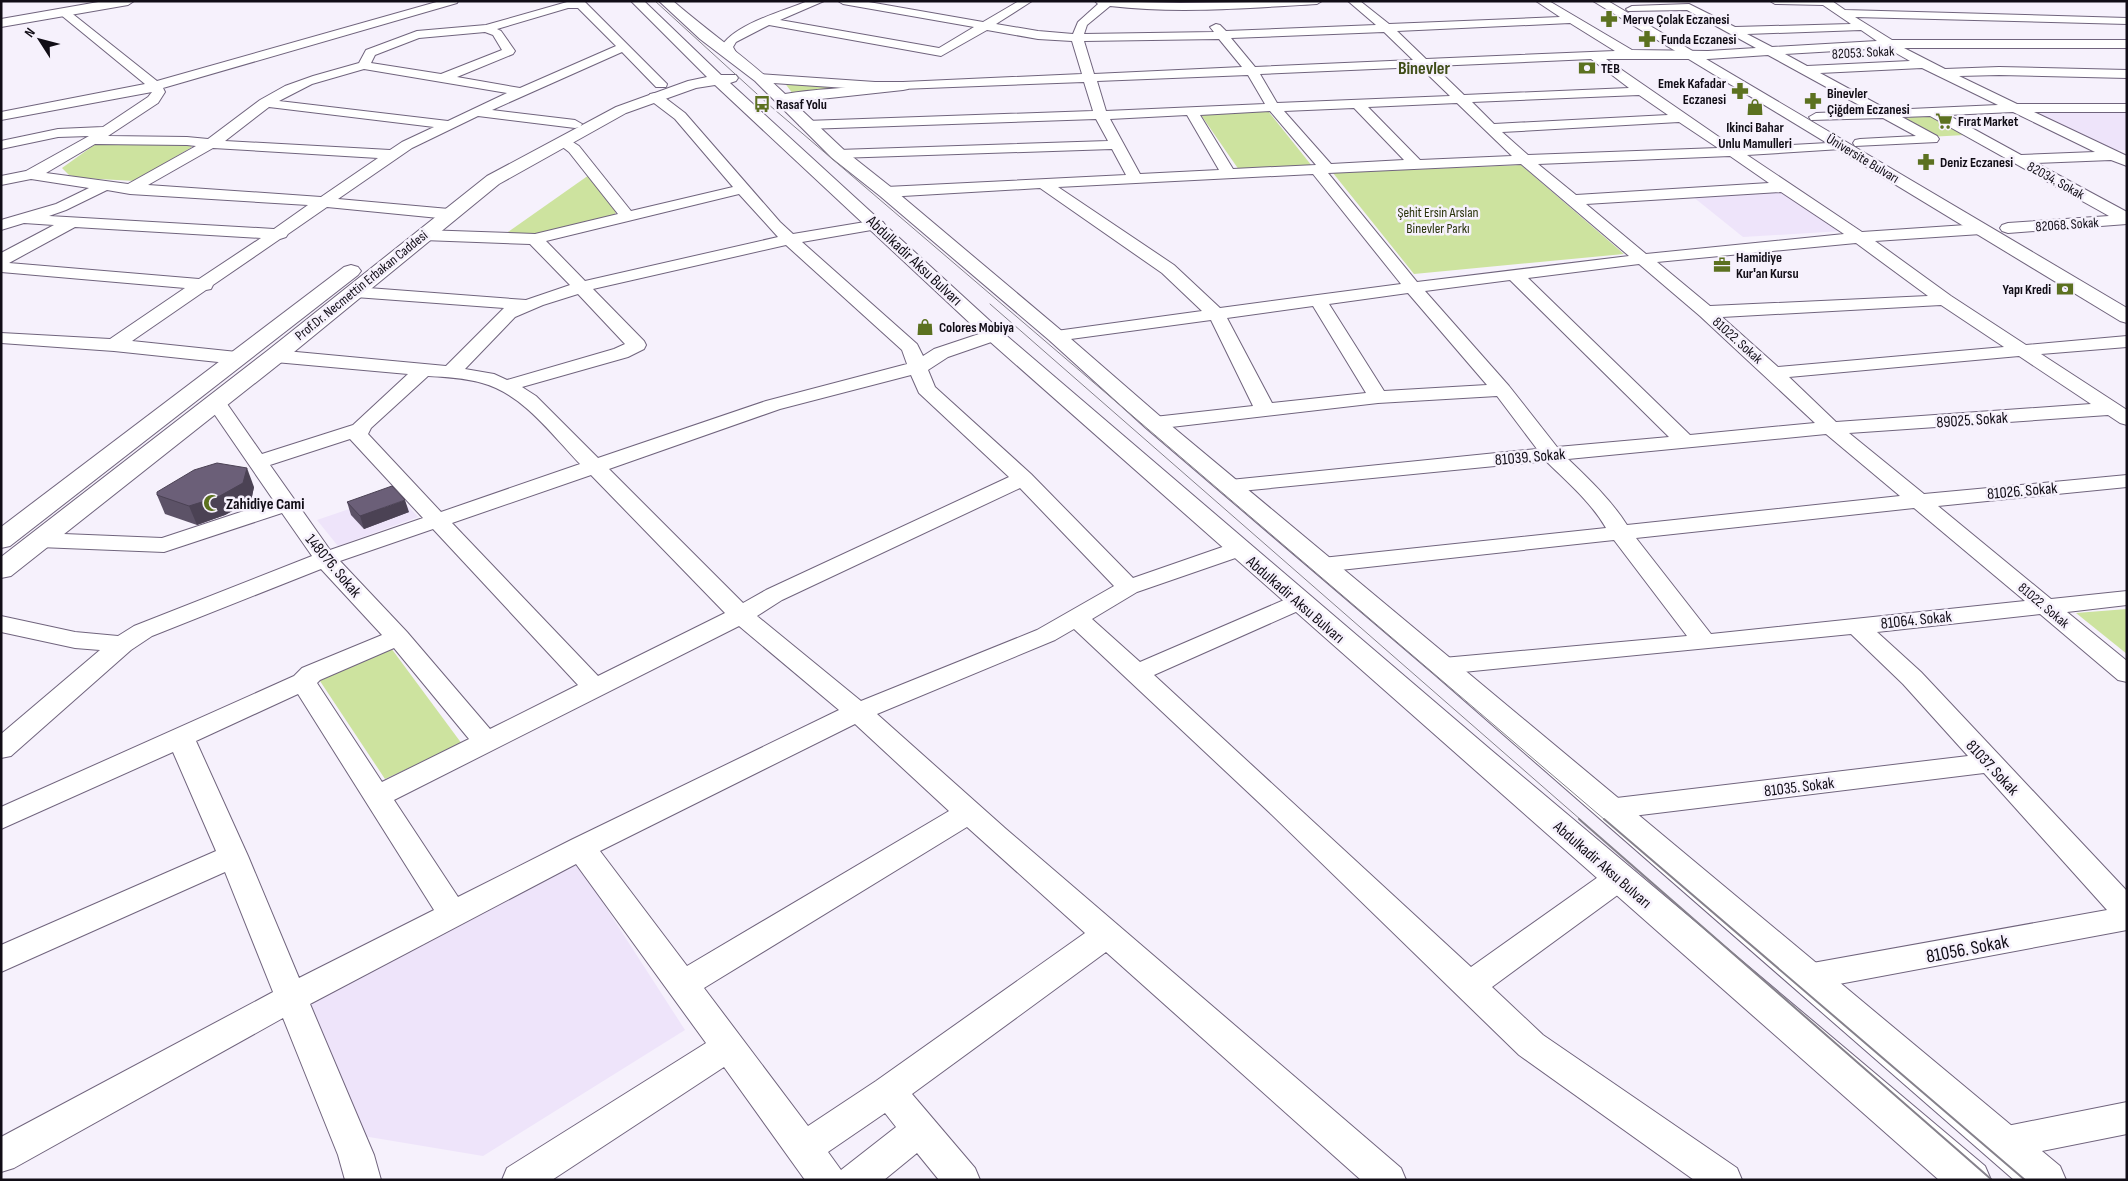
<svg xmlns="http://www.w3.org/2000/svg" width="2128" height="1181" font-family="'Sofia Sans Condensed',sans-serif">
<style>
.built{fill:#eee4fa}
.green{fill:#cde39f}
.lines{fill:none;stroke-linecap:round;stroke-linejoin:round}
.minor-casing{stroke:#70647d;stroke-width:2}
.major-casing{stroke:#70647d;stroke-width:2}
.minor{fill:#fff;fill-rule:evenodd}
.major{fill:#fff;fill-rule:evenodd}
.tram-far1{stroke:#85818b;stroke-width:1}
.tram{stroke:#85818b;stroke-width:2}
.wall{fill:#5c5267}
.shaded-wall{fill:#4b4254}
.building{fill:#6b5f78;stroke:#4b4254}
.labels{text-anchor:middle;stroke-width:5;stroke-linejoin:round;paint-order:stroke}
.far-poi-label{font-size:14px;font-weight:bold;fill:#110d16;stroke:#f6f1fc;text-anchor:start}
.far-street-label{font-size:14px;fill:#110d16;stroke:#f6f1fc}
.far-park-label{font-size:14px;fill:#29330b;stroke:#f6f1fc}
.street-label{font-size:16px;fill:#110d16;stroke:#f6f1fc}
.poi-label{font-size:16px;font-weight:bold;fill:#110d16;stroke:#f6f1fc;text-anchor:start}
.far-district-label{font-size:18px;font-weight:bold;fill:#404e18;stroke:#f6f1fc}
.near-street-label{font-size:19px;fill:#110d16;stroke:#f6f1fc}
</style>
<rect width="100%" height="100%" fill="#f6f1fc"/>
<!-- built -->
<g class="built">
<polygon points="2127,111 2127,150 2108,150 2028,112"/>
<polygon points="1786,191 1842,231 1743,237 1692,196"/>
<polygon points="396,493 418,517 338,546 317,520"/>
<polygon points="576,861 685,1030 483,1156 363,1136 303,1008"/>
</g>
<!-- green -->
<g class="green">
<polygon points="784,82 860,87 793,94"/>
<polygon points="1268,111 1312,166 1239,170 1201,115"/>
<polygon points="1933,116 1965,135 1928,137 1897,118"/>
<polygon points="187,142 192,147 135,181 81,178 69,175 62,168 97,143"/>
<polygon points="1521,165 1624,254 1414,274 1333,173"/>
<polygon points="589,175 616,212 613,217 531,236 505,234"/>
<polygon points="2127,609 2127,654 2076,613"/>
<polygon points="391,648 462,744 385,779 318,678"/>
</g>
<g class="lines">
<!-- minor casing -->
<g class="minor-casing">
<g id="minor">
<path d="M440,1H458L457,3L163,88L165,92L158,103L108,136L187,137L208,139L260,100L285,86L313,76L359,63L366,50L417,31L486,25L567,2H585L667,84L666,87H656L622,52L492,110L575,120L582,124L580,127L575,128L478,116L412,148L338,199L449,209L455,211L457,214L455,217L449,219L327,207L288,234L286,237L280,239L213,285L211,289L206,290L132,341L237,352L244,354L246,358L244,362L237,364L114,351L1,343V333L110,339L185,288L1,272V253L54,225L24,223L1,230V220L56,204L89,188L31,179L1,185V176L26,171L89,136L58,137L1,149V141L58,129L103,127L148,97L152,92L1,120V112L145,84L61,15L59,13L61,11H69L157,81ZM568,8H578L616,46L520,88L457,77L513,54L515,51L501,31L497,29ZM485,32L493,35L502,50L441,74L371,63L375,55L419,38ZM364,69L507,93L448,121L279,101L312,84ZM269,107L434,127L402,142L390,150L225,141ZM95,144L187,145L196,146L128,184L46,173ZM213,148L378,158L321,197L148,185ZM107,190L130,194L308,205L274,229L49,216L66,210ZM75,227L261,238L199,279L9,263Z"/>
<path d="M808,1H824L780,20L939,48L974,27L843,4L838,1H863L983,22L1019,1H1032L996,24L1038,31L1073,34L1078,22L1098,4L1095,1L1180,3L1322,1L1317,4C1248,8 1178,14 1110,6L1087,25L1084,34L1214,32L1210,27L1216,24L1220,25L1226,31L1376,25L1348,1H1360L1389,24L1560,17L1536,1H1549L1632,50L1708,51L1756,48L1687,10L1628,11L1626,9L1632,6L1689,4L1735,27L1851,24L1823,5L1775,4L1770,1H1832L1845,10L2127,18V24L1855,17L1892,40H2127V48H1904L1945,69L1999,67L2127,70V78L1999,75L1959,76L2017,104H2127V112H2034L2127,156V166L2111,160L2036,163L2127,212V224L2008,233L2002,231L2000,228L2002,225L2008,223L2109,216L1930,116L1902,117L1937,136L1939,139L1937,142L1855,146L1853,143L1855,140L1860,139L1916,136L1883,118L1811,120L1809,117L1816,113L1870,111L1768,55L1708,59H1606L1735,148L1846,142L1848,145L1846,148L1841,149L1747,155L1862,232L1981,224L1987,226L1989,229L1987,232L1981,234L1875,241L1951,296L2026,345L2127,336V347L2041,354L2127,410V425L2120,423L2108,415L1849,433L1924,494L2127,475V487L1938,506L2051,599L2127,591V605L2067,612L2127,661V682L2118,680L2040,614L1877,632L1921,672L2127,891V930L1807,990L1796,986L1791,977L1796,968L1807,964L2107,910L1984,773L1608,819L1598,816L1594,809L1598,802L1608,799L1968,756L1903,684L1851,634L1443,674L1434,672L1430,666L1434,660L1443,658L1687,636L1614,540L1322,572L1314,570L1310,565L1314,560L1322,558L1606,528C1591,502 1567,482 1546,461L1230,492L1222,491L1219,486L1222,481L1230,480L1537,449L1497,396L1378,403L1154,429L1147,427L1144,423L1147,419L1154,417L1253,406L1211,320L1056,341L1050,340L1047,336L1050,332L1056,331L1202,311L1162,273L1040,188L886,197L881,195L878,192L881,189L886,187L1126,175L1112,149L838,158L833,157L831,154L833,151L838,150L1108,141L1096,119L806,129L799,125L806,121L1093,111L1084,82L875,90L760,82L754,78L760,74L875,82H903L1082,74L1072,41L1038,39L987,30L941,56L769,25L736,42L733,47L738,56L736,59L732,60L728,59L721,47C734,24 784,11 808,1ZM1570,23L1615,51L1426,59L1397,31ZM1861,30L1877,41L1772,47L1747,34ZM1384,32L1413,60L1255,67L1231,38ZM1219,39L1242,67L1094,74L1084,41ZM1887,48L1910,61L1807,66L1785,54ZM1591,59L1629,88L1464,95L1434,66ZM1420,67L1450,96L1277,103L1260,74ZM1922,68L1998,105L1888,110L1820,73ZM1248,75L1265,104L1106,111L1097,81ZM1639,95L1668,115L1494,124L1472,102ZM1457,103L1512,156L1420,160L1368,107ZM1354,108L1404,160L1331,164L1284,111ZM1270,111L1316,165L1233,169L1200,115ZM2013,112L2095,152L2021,155L1948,115ZM1187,115L1219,170L1140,174L1110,119ZM1679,122L1718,148L1528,155L1502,132ZM1730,156L1769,183L1576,195L1538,164ZM1521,164L1629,256L1417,282L1328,173ZM1313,174L1401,284L1220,308L1174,265L1058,187ZM1781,192L1844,234L1646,254L1586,204ZM1856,243L1928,296L1710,306L1657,262ZM1639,264L1700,316L1815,423L1690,435L1528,278ZM1510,280L1669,437L1557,447L1509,386L1425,291ZM1408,293L1487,385L1384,391L1329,304ZM1941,305L2004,347L1778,367L1722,317ZM1313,306L1366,393L1272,403L1227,318ZM2019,356L2091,404L1836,422L1789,377ZM1826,434L1900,496L1627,525C1611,500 1589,479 1568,459ZM1914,508L2025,601L1711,634L1636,538Z"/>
<path d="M655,93L660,94L685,113L780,222L793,234L877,220L883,222L885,225L883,228L802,242L917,344L923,356L934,349L988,331L994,330L1000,331L1003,335L1000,339L948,357L928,370L935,387L1031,474L1133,578L1231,544L1239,542L1247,544L1250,549L1247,554L1137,592L1092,619L1140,662L1291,597L1299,595L1307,597L1311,602L1307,607L1154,675L1471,967L1608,870L1619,867L1630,870L1634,878L1630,886L1492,987L1543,1035L1737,1168L1742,1180H1694L1519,1055L1269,812L1074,629L1055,640L877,714L1006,829L1401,1168L1406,1180H1361L1106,952L912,1094L975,1168L980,1180H939L917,1153L884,1180H805L724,1067L552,1180H502L507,1168L706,1043L576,864L310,1004L374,1155L381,1180H345L338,1155L283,1018L14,1168L1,1172V1137L273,992L225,872L1,972V945L216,851L173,752L1,829V807L294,676L302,668L382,635L321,569L152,636L131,650L11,756L1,758V734L100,650L75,648L1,632V616L75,632L118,636L134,626L312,556L282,513L164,552L39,547L31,545L28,540L31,535L39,533L162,538L274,501L206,402L209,398L216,396L223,398L262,454L353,425L408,374L275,362L268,360L266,356L268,352L275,350L446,366L504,308L355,297L349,296L346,292L349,288L355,287L526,300L570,285L530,244L423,240L417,238L415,235L417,232L423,230L535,234L618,214L569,152L556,142L558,139H568L579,146L631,211L733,187L675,119L650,100L648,97L650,94ZM739,194L778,237L585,281L546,241ZM786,245L902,350L907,364L766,401L598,458L536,396L522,387L628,357L644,349L646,345L644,341L593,289ZM578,294L625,344L614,349L507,380L494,374L465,369L515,317L543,305ZM911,375L919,393L1009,477L766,590L743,603L609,469L780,409ZM428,376C446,377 465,378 482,383C523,394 552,435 580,464L441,512L368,434L371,428ZM350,439L423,518L330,550L270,465ZM591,475L725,613L598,676L452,523ZM1020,488L1114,586L1037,630L861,701L757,616L782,600ZM433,529L578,685L490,729L407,632L340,561ZM739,626L839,710L571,840L458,897L394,800ZM394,648L469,739L382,782L317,683L320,680ZM298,694L434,910L299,978L248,856L196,741ZM855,724L949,811L687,966L600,851ZM967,827L1085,933L876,1081L808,1126L704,988ZM885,1113L896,1127L841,1170L828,1152Z"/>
<polygon points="2127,1102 2127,1134 2002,1159 1989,1154 1984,1143 1989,1132 2002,1127"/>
</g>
</g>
<!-- major casing -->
<g class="major-casing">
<g id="major">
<polygon points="104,1 134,1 128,5 1,27 1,19"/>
<polygon points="631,1 644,1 721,75 736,75 738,78 736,81 730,83 1001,331 1491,750 1985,1166 1991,1180 1939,1180 987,339 715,85 696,88 626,113 499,184 283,361 11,576 1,578 1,557 267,351 487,176 616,107 688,81 707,77"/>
<path d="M659,1H673C710,33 750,60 785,94C815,89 844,88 874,86C885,85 897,80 908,83L910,86L908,89L903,90L793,102L844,150L892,188L1063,332L1162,418L2060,1166L2066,1180H2014L1433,673L1146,428L1049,340L880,196L832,158L755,81L700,39Z"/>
<polygon points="1593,1 1608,1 2127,308 2127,323 2120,321"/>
<polygon points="351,265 358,267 361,271 358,275 10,546 1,548 1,527 344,267"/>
</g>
</g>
<!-- minor -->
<use href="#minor" class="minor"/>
<!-- major -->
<use href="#major" class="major"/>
<!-- tram-far1 -->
<g class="tram-far1">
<polyline points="655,1 768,104 1605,820"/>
<polyline points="990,304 1581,820"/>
</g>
<!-- tram -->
<g class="tram">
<polyline points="1579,819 1992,1180"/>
<polyline points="1604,819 2025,1180"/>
</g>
</g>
<!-- wall -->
<g class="wall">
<polygon points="254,487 251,501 225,515 197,525 165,514 157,495"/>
<polygon points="347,502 409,512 364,529 351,515"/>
</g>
<!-- shaded-wall -->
<g class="shaded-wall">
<polygon points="247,468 254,487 251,501 225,515 197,525 189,506"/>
<polygon points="405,500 409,512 364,529 360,516"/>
</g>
<!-- building -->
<g class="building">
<polygon points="217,463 247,468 243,483 218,497 189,506 157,495 157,492 194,470"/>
<polygon points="392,486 405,500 360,516 347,502"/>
</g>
<!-- icons -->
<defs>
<g id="pharmacy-bare" transform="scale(1.35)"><path d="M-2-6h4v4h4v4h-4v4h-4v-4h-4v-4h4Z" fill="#5c7120" stroke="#f6f1fc" stroke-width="2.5" paint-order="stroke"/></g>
<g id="bank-bare" transform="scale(1.35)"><path d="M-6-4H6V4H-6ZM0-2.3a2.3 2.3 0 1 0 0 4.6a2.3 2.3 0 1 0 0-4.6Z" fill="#5c7120" stroke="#f6f1fc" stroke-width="2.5" paint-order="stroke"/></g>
<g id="bus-bare" transform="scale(1.35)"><path d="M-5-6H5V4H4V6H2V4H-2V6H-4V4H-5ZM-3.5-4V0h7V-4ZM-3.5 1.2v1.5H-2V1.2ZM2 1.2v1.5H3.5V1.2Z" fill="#5c7120" stroke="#f6f1fc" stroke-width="2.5" paint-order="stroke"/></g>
<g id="shop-bare" transform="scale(1.35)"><path d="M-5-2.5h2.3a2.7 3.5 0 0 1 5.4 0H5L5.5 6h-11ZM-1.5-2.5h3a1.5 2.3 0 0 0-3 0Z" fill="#5c7120" stroke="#f6f1fc" stroke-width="2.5" paint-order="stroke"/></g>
<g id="supermarket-bare" transform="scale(1.35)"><path d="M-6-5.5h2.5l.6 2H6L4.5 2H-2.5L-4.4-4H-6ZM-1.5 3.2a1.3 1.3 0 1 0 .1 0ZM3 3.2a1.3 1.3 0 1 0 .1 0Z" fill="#5c7120" stroke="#f6f1fc" stroke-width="2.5" paint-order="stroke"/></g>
<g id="office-bare" transform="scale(1.35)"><path d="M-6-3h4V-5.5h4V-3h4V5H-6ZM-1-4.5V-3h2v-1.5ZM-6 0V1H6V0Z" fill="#5c7120" stroke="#f6f1fc" stroke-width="2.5" paint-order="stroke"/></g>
<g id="mosque-bare" transform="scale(1.35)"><path d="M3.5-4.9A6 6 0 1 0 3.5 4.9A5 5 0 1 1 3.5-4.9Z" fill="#5c7120" stroke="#f6f1fc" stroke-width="2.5" paint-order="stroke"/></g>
</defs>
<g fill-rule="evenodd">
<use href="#pharmacy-bare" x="1609" y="19"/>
<use href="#pharmacy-bare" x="1647" y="39"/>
<use href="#bank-bare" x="1587" y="68"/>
<use href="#pharmacy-bare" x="1740" y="91"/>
<use href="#pharmacy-bare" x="1813" y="101"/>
<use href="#bus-bare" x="762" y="104"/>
<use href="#shop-bare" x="1755" y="107"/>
<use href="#supermarket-bare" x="1944" y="121"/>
<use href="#pharmacy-bare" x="1926" y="162"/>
<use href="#office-bare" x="1722" y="265"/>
<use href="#bank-bare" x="2065" y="289"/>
<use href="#shop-bare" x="925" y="327"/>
<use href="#mosque-bare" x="212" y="503"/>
</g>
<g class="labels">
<!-- far-poi labels -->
<g class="far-poi-label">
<text x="1623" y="24">Merve Çolak Eczanesi</text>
<text x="1661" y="44">Funda Eczanesi</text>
<text x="1601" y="73">TEB</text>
<text x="1726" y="88" text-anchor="end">Emek Kafadar<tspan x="1726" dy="16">Eczanesi</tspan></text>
<text x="1827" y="98">Binevler<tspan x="1827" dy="16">Çiğdem Eczanesi</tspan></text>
<text x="776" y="109">Rasaf Yolu</text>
<text x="1958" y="126">Fırat Market</text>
<text x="1755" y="132" text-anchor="middle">Ikinci Bahar<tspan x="1755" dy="16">Unlu Mamulleri</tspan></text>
<text x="1940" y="167">Deniz Eczanesi</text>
<text x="1736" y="262">Hamidiye<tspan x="1736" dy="16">Kur'an Kursu</tspan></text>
<text x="2051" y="294" text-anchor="end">Yapı Kredi</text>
<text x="939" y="332">Colores Mobiya</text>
</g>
<!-- far-street labels -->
<g class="far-street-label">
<text transform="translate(1863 52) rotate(-3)" y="5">82053. Sokak</text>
<text transform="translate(1863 158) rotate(31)" y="5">Üniversite Bulvarı</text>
<text transform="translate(2056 180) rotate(29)" y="5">82034. Sokak</text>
<text transform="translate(2067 224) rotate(-4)" y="5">82068. Sokak</text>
<text transform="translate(361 285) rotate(-39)" y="5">Prof.Dr. Necmettin Erbakan Caddesi</text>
<text transform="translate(1738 340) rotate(42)" y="5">81022. Sokak</text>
<text transform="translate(2044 605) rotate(40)" y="5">81022. Sokak</text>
</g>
<!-- far-park labels -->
<g class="far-park-label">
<text x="1438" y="217">Şehit Ersin Arslan<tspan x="1438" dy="16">Binevler Parkı</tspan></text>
</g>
<!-- street labels -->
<g class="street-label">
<text transform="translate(915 260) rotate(43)" y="6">Abdulkadir Aksu Bulvarı</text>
<text transform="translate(1972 419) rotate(-4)" y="6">89025. Sokak</text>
<text transform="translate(1530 456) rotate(-5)" y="6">81039. Sokak</text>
<text transform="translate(2022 490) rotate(-5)" y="6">81026. Sokak</text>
<text transform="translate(334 565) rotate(50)" y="6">148076. Sokak</text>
<text transform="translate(1296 599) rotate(41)" y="6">Abdulkadir Aksu Bulvarı</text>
<text transform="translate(1916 619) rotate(-6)" y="6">81064. Sokak</text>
<text transform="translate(1993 767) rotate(47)" y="6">81037. Sokak</text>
<text transform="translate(1799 786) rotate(-7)" y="6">81035. Sokak</text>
<text transform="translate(1603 864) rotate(41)" y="6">Abdulkadir Aksu Bulvarı</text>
</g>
<!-- poi labels -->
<g class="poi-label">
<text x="226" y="509">Zahidiye Cami</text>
</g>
<!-- far-district labels -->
<g class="far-district-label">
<text x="1424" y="74">Binevler</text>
</g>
<!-- near-street labels -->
<g class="near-street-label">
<text transform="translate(1967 948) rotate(-11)" y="7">81056. Sokak</text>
</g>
</g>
<!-- border -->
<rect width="2128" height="1181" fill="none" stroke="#110d16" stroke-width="5"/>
<!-- north arrow -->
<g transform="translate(40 40) rotate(306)" stroke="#f6f1fc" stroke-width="4" paint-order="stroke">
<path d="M0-4L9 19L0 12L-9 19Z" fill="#110d16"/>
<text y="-8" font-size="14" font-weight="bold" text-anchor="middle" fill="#110d16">N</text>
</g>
</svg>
